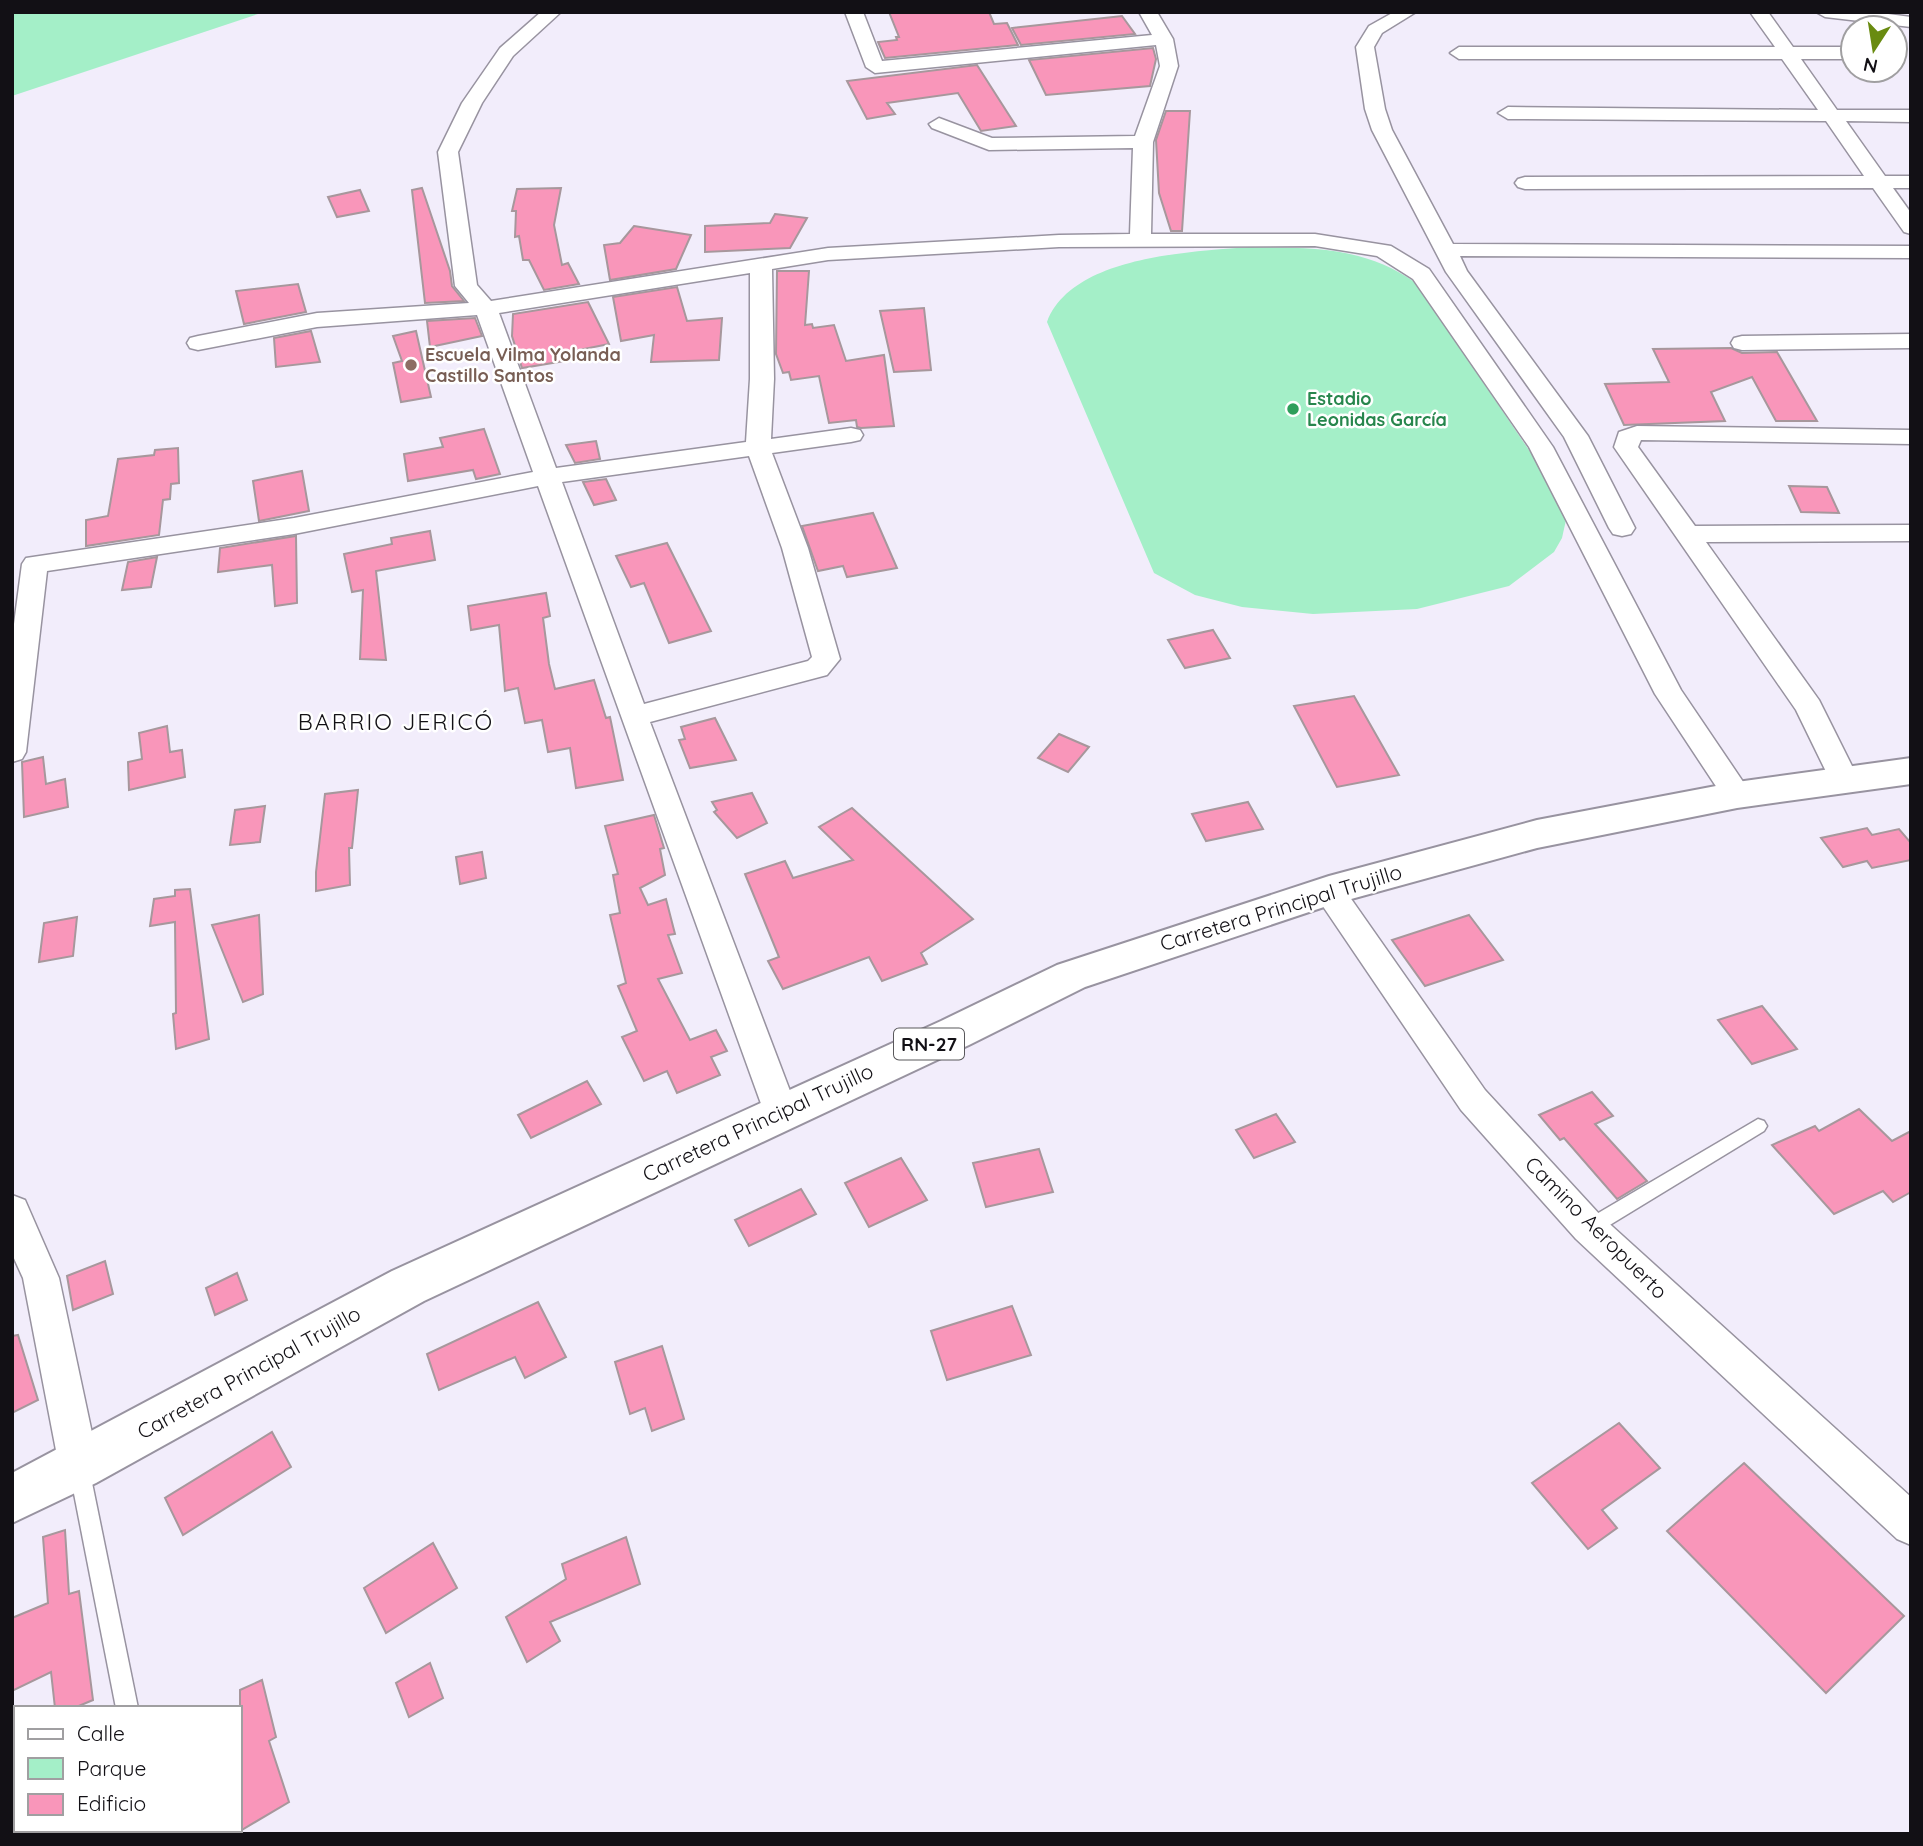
<svg xmlns="http://www.w3.org/2000/svg" width="1923" height="1846" font-family="Quicksand,sans-serif">
<style>
.green{fill:#a4efc8}
.building{fill:#f996ba;stroke:#a7979c;stroke-width:2}
.lines{fill:none;stroke-linecap:round;stroke-linejoin:round}
.lane-casing{stroke:#9893a0;stroke-width:3}
.street-casing{stroke:#9893a0;stroke-width:3}
.primary-casing{stroke:#9893a0;stroke-width:4}
.lane{fill:#fff;fill-rule:evenodd}
.street{fill:#fff;fill-rule:evenodd}
.primary{fill:#fff;fill-rule:evenodd}
.education-dot{fill:#8d6e63;stroke:#fff;stroke-width:2.5}
.leisure-dot{fill:#2e9e5b;stroke:#fff;stroke-width:2.5}
.labels{text-anchor:middle;stroke-width:5;stroke-linejoin:round;paint-order:stroke}
.far-education-label{font-size:18px;font-weight:bold;fill:#785e54;stroke:#fff;text-anchor:start}
.far-leisure-label{font-size:18px;font-weight:bold;fill:#27864d;stroke:#fff;text-anchor:start}
.shield{fill:#fff;stroke:#59585b;stroke-width:2}
.shield-label{font-size:19px;font-weight:bold;fill:#121015}
.street-label{font-size:21px;fill:#121015;stroke:#fff}
.neighbourhood-label{font-size:23px;letter-spacing:2px;fill:#121015;stroke:#fff}
</style>
<rect width="100%" height="100%" fill="#f2edfb"/>
<!-- green -->
<g class="green">
<polygon points="12,12 264,12 12,96"/>
<path d="M1249,247C1311,248 1364,246 1416,283L1560,496L1566,520L1562,538L1554,552L1509,586L1417,609L1313,614L1242,607L1195,595L1154,573L1047,322C1072,256 1189,252 1249,247Z"/>
</g>
<!-- building -->
<g class="building">
<polygon points="889,12 989,12 994,24 1007,23 1018,45 885,58 878,42 897,40 896,37 899,37"/>
<polygon points="1122,16 1135,34 1021,45 1012,28"/>
<polygon points="1153,48 1156,59 1150,86 1046,95 1029,60"/>
<polygon points="977,65 1016,126 981,131 958,93 887,103 895,114 867,119 847,81"/>
<polygon points="1166,111 1190,111 1182,231 1171,231 1159,193 1156,140"/>
<polygon points="422,188 450,271 452,286 464,301 425,303 412,190"/>
<polygon points="561,188 554,225 562,265 568,263 579,284 544,290 529,260 523,260 519,236 515,237 516,211 512,211 517,189"/>
<polygon points="360,190 369,211 337,217 328,197"/>
<polygon points="775,214 807,218 790,248 705,252 705,226 770,223"/>
<polygon points="634,226 691,235 676,269 610,280 604,245 620,243"/>
<polygon points="777,271 809,271 805,325 812,324 813,328 834,325 846,361 884,355 894,426 861,428 857,427 856,420 829,423 819,376 791,380 789,372 783,373 776,354"/>
<polygon points="298,284 306,312 244,324 236,291"/>
<polygon points="677,287 687,321 722,318 719,360 651,362 654,335 621,341 613,297"/>
<polygon points="588,302 609,344 574,351 577,359 522,368 512,336 513,314"/>
<polygon points="924,308 931,370 894,372 880,311"/>
<polygon points="475,318 482,336 430,347 427,321"/>
<polygon points="311,331 320,362 276,367 274,338"/>
<polygon points="416,331 431,397 401,402 393,363 402,361 393,336"/>
<polygon points="1731,348 1742,353 1777,352 1817,421 1776,421 1752,377 1711,392 1725,421 1624,425 1605,384 1669,382 1653,349"/>
<polygon points="484,429 500,474 476,479 473,470 408,481 404,454 443,447 440,438"/>
<polygon points="596,441 600,459 575,463 566,445"/>
<polygon points="178,448 179,483 171,484 170,499 163,500 159,535 86,546 86,520 108,516 118,459 154,455 155,450"/>
<polygon points="302,471 309,511 259,521 253,481"/>
<polygon points="606,479 616,500 594,505 583,482"/>
<polygon points="1789,486 1827,487 1839,513 1801,512"/>
<polygon points="873,513 897,568 847,577 843,566 818,571 802,526"/>
<polygon points="430,531 435,560 376,571 386,660 360,659 363,590 352,592 344,554 392,544 391,538"/>
<polygon points="296,536 297,603 275,606 272,565 218,572 220,548"/>
<polygon points="667,543 711,631 669,643 644,583 631,587 616,556"/>
<polygon points="157,557 151,587 122,590 128,562"/>
<polygon points="546,593 550,616 543,618 549,664 555,689 594,680 606,718 610,717 623,780 576,788 570,748 548,752 542,720 525,723 518,688 505,691 499,625 471,630 468,606"/>
<polygon points="1213,630 1230,658 1185,668 1168,640"/>
<polygon points="1354,696 1399,775 1337,787 1294,706"/>
<polygon points="715,718 736,760 690,768 679,740 685,739 681,727"/>
<polygon points="167,726 170,752 182,750 185,777 129,790 128,762 142,759 139,733"/>
<polygon points="1059,734 1089,747 1068,772 1038,758"/>
<polygon points="43,757 46,784 65,779 68,807 24,817 22,762"/>
<polygon points="358,790 352,848 349,848 350,885 316,891 316,872 325,794"/>
<polygon points="752,793 767,823 737,838 714,812 717,810 712,802"/>
<polygon points="1248,802 1263,829 1206,841 1192,814"/>
<polygon points="265,806 260,842 230,845 235,810"/>
<polygon points="852,808 973,919 921,953 927,964 882,981 869,957 783,989 768,961 779,957 745,874 785,861 793,878 853,860 819,827"/>
<polygon points="654,815 664,848 660,849 665,875 640,888 648,905 666,899 675,934 668,935 682,973 658,979 690,1040 716,1030 727,1051 711,1057 720,1075 677,1093 667,1071 644,1081 622,1037 637,1031 618,986 626,983 610,915 620,913 613,875 618,874 605,826"/>
<polygon points="1867,828 1872,835 1899,829 1911,843 1911,860 1872,868 1867,861 1843,867 1821,838"/>
<polygon points="482,852 486,878 460,884 456,857"/>
<polygon points="190,889 209,1039 176,1049 173,1014 176,1013 175,922 150,926 154,899 175,896 175,890"/>
<polygon points="259,915 263,994 243,1002 212,925"/>
<polygon points="1469,915 1503,960 1425,986 1392,940"/>
<polygon points="77,917 73,956 39,962 44,923"/>
<polygon points="1762,1006 1797,1049 1752,1064 1718,1020"/>
<polygon points="587,1081 601,1104 531,1138 518,1115"/>
<polygon points="1592,1092 1613,1116 1595,1124 1647,1181 1617,1199 1564,1138 1560,1140 1539,1115"/>
<polygon points="1859,1109 1892,1141 1911,1131 1911,1192 1893,1202 1883,1191 1834,1214 1772,1145 1815,1126 1819,1131"/>
<polygon points="1276,1114 1295,1142 1254,1158 1236,1130"/>
<polygon points="1039,1149 1053,1192 986,1207 973,1163"/>
<polygon points="901,1158 927,1200 869,1227 845,1183"/>
<polygon points="801,1189 816,1214 749,1246 735,1220"/>
<polygon points="105,1261 113,1294 73,1310 67,1276"/>
<polygon points="237,1273 247,1300 215,1315 206,1288"/>
<polygon points="538,1302 566,1357 525,1378 515,1357 439,1390 427,1354"/>
<polygon points="1012,1306 1031,1355 947,1380 931,1331"/>
<polygon points="18,1335 38,1400 12,1413 12,1336"/>
<polygon points="662,1346 684,1419 652,1431 645,1408 630,1414 615,1362"/>
<polygon points="1619,1423 1660,1468 1602,1510 1617,1528 1588,1549 1532,1483"/>
<polygon points="272,1432 291,1467 183,1535 165,1498"/>
<polygon points="1744,1463 1904,1616 1826,1693 1667,1531"/>
<polygon points="65,1530 69,1594 79,1591 93,1700 74,1708 55,1708 51,1672 12,1691 12,1618 48,1603 43,1537"/>
<polygon points="626,1537 640,1584 550,1622 560,1641 527,1662 506,1617 566,1579 562,1564"/>
<polygon points="433,1543 457,1588 386,1633 364,1588"/>
<polygon points="430,1663 443,1698 409,1717 396,1683"/>
<polygon points="262,1680 276,1737 269,1741 289,1802 240,1831 240,1690"/>
</g>
<g class="lines">
<!-- lane casing -->
<g class="lane-casing">
<g id="lane">
<polygon points="1758,1119 1764,1121 1767,1126 1764,1131 1595,1234 1589,1236 1583,1234 1580,1228 1583,1222"/>
<polygon points="79,1458 86,1461 89,1468 138,1708 116,1708 69,1468 72,1461"/>
<polygon points="140,1830 162,1830 163,1834 141,1834"/>
</g>
</g>
<!-- street casing -->
<g class="street-casing">
<g id="street">
<path d="M541,12H561L513,56L482,103L458,152L477,285L491,301L828,248L1059,235L1130,234L1133,148L989,150L932,128L929,124L939,118L992,138L1135,136L1160,66L1156,45L875,73L866,67L845,12H863L882,61L1152,35L1139,12H1157L1173,39L1178,66L1153,142L1151,234H1315L1391,246L1429,269L1553,447L1681,690L1752,795L1747,803L1737,806L1727,803L1655,694L1529,447L1413,279L1377,256L1315,246L1059,247L828,260L772,269L774,379L771,439L851,428L860,430L863,435L860,440L851,442L772,453L808,548L840,659L827,675L650,722L798,1112L793,1122L781,1127L769,1122L764,1112L538,486L294,534L47,571L26,752L22,759L12,762V639L22,564L26,558L294,518L533,472L477,315L317,327L198,350L190,348L187,343L190,338L198,336L317,313L469,303L455,286L438,152L462,103L500,48ZM750,273V379L746,442L556,468L499,313ZM749,456L782,548L812,657L808,661L644,704L562,482Z"/>
<polygon points="1394,12 1416,12 1382,33 1374,47 1385,109 1392,130 1453,244 1911,246 1911,258 1460,256 1467,271 1588,436 1635,528 1631,534 1622,536 1613,534 1609,528 1564,437 1446,272 1372,130 1365,109 1356,47 1369,26"/>
<polygon points="1750,12 1768,12 1793,47 1853,47 1853,59 1801,59 1837,110 1911,110 1911,122 1846,121 1885,176 1911,176 1911,188 1893,188 1911,213 1911,234 1904,232 1873,188 1525,189 1518,187 1515,183 1518,179 1525,177 1864,176 1826,121 1508,119 1498,113 1508,107 1818,110 1782,59 1459,59 1450,53 1459,47 1775,47"/>
<polygon points="1816,12 1873,12 1911,17 1911,27 1825,17"/>
<polygon points="1911,334 1911,348 1742,350 1734,348 1731,343 1734,338 1742,336"/>
<polygon points="1637,426 1911,430 1911,444 1641,440 1638,447 1695,526 1911,525 1911,541 1706,542 1819,700 1859,780 1854,788 1844,791 1834,788 1796,710 1614,447 1619,432"/>
<polygon points="1329,879 1340,883 1485,1090 1602,1217 1911,1497 1911,1545 1897,1539 1576,1239 1461,1110 1318,899 1313,891 1318,883"/>
<polygon points="12,1195 25,1200 59,1278 99,1466 93,1480 79,1485 65,1480 59,1466 23,1278 12,1254"/>
</g>
</g>
<!-- primary casing -->
<g class="primary-casing">
<polygon id="primary" points="1911,758 1911,784 1737,808 1537,848 1333,904 1085,987 969,1045 424,1301 96,1483 12,1523 12,1473 392,1271 941,1021 1057,965 1329,876 1537,820 1737,782"/>
</g>
<!-- lane -->
<use href="#lane" class="lane"/>
<!-- street -->
<use href="#street" class="street"/>
<!-- primary -->
<use href="#primary" class="primary"/>
</g>
<!-- markers -->
<circle class="education-dot" cx="411" cy="365" r="7"/>
<circle class="leisure-dot" cx="1293" cy="409" r="7"/>
<g class="labels">
<!-- far-education labels -->
<g class="far-education-label">
<text x="425" y="361">Escuela Vilma Yolanda<tspan x="425" dy="21">Castillo Santos</tspan></text>
</g>
<!-- far-leisure labels -->
<g class="far-leisure-label">
<text x="1307" y="405">Estadio<tspan x="1307" dy="21">Leonidas García</tspan></text>
</g>
<!-- shield labels -->
<rect class="shield" x="894" y="1028.5" width="70" height="31" rx="5"/>
<g class="shield-label">
<text x="929" y="1051">RN-27</text>
</g>
<!-- street labels -->
<g class="street-label">
<text transform="translate(1281 908) rotate(-17)" y="7">Carretera Principal Trujillo</text>
<text transform="translate(758 1123) rotate(-25)" y="7">Carretera Principal Trujillo</text>
<text transform="translate(1596 1228) rotate(45)" y="7">Camino Aeropuerto</text>
<text transform="translate(249 1373) rotate(-29)" y="7">Carretera Principal Trujillo</text>
</g>
<!-- neighbourhood labels -->
<g class="neighbourhood-label">
<text x="396" y="730">BARRIO JERICÓ</text>
</g>
</g>
<!-- border -->
<rect width="1923" height="1846" fill="none" stroke="#121015" stroke-width="28"/>
<!-- legend -->
<rect x="14" y="1706" width="228" height="126" fill="#ffffff" stroke="#a09fa1" stroke-width="2"/>
<rect x="28" y="1729" width="35" height="10" fill="#ffffff" stroke="#a09fa1" stroke-width="2"/>
<text x="77" y="1741" font-size="21" fill="#121015">Calle</text>
<rect x="28" y="1758" width="35" height="21" fill="#a4efc8" stroke="#a09fa1" stroke-width="2"/>
<text x="77" y="1776" font-size="21" fill="#121015">Parque</text>
<rect x="28" y="1794" width="35" height="21" fill="#f996ba" stroke="#a09fa1" stroke-width="2"/>
<text x="77" y="1811" font-size="21" fill="#121015">Edificio</text>
<!-- north arrow -->
<g transform="translate(1874 49) rotate(192)"><circle r="33" fill="#ffffff" stroke="#a09fa1" stroke-width="2"/>
<path d="M0-5L12 26L0 18L-12 26Z" fill="#698b10"/>
<text y="-10" font-size="19" font-weight="bold" text-anchor="middle" fill="#121015">N</text>
</g>
</svg>
